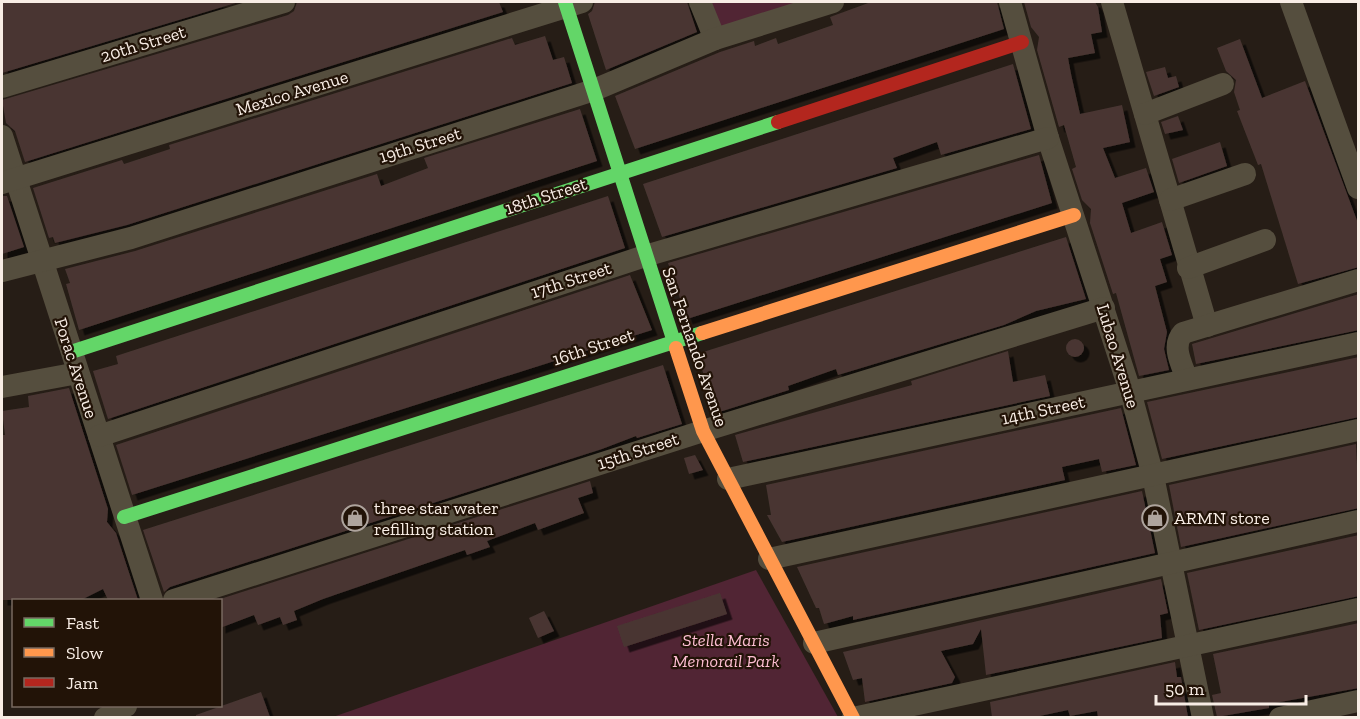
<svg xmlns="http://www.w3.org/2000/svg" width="1360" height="719" font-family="'Zilla Slab',serif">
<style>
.green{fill:#512534}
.building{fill:#483632;filter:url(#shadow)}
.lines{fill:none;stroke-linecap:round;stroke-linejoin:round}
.street{stroke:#554e3e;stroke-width:22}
.fast{stroke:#63d668;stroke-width:14}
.slow{stroke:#ff974d;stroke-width:14}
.jam{stroke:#b3261e;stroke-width:14}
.labels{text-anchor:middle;stroke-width:4.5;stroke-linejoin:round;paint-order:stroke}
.street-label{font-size:18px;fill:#f8ede5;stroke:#221307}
.poi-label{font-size:18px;fill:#f8ede5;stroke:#221307;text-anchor:start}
.park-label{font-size:18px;font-style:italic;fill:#fcbdd1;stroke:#221307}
</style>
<defs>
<filter id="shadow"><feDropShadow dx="5.5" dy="5.5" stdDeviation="0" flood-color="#0009"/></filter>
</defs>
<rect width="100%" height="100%" fill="#261d16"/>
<!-- green -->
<g class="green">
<polygon points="700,2 830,2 715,39"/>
<polygon points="756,570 838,717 330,718"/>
</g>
<!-- building -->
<g class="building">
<polygon points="2,2 239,2 2,73"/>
<polygon points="297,2 499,2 503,12 25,162 15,131 6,123 2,100 288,15 294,11"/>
<polygon points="595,2 687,2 697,32 606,70 588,14 592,11"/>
<polygon points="871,2 997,2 1004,29 635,149 615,96 720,52 754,41 755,46 776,38 778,44 833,25 830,17"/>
<polygon points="1024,2 1095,2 1098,7 1102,32 1091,34 1095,53 1068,58 1071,74 1080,114 1122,105 1130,142 1103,148 1115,178 1146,168 1154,192 1122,203 1131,233 1162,222 1172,255 1160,259 1167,282 1155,286 1167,332 1164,349 1169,370 1139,376 1116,293 1113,294 1090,223 1091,209 1082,200 1072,169 1076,167 1064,125 1059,127 1037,50 1039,37 1031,27"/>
<polygon points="545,36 553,60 564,57 572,83 127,225 55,243 53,237 49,238 33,188 122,160 124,164 170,149 169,145 512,38 515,45"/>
<polygon points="1240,39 1262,98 1305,81 1359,226 1359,267 1298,284 1261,164 1258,165 1237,111 1240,110 1234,92 1236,80 1226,71 1217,48"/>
<polygon points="1013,64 1031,129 941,155 937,142 893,158 897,168 662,237 643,184"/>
<polygon points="1165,67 1168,78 1176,76 1179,87 1154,96 1146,72"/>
<polygon points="580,109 597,161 79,330 66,284 70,283 65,269 135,251 377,174 381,186 428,168 424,158"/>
<polygon points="1178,116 1183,130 1165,134 1161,122"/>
<polygon points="1220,142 1227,166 1179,183 1172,159"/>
<polygon points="1039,155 1052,203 687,319 668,263"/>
<polygon points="2,196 7,196 24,247 2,254"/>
<polygon points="608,196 625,248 108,419 93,371 118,364 116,356"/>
<polygon points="1066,237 1086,299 1036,311 1004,325 838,375 836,369 788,386 789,390 716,413 697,354"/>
<polygon points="630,275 652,330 132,495 116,445"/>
<polygon points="1359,294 1359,330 1196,364 1192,344"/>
<circle cx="1075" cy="348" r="9"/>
<polygon points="1008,351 1013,382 1045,375 1050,396 743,462 735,435 912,385 911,381"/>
<polygon points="1359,357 1359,417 1162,459 1147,402"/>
<polygon points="663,365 682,424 637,438 636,436 602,449 170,587 164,592 143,530"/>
<polygon points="69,388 108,509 107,522 116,533 138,600 108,600 103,589 81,600 2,600 2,435 5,435 2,411 29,407 28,396"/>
<polygon points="1121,408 1136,465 1102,472 1099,459 1062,467 1065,480 782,542 767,515 771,515 766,485"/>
<polygon points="1356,444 1359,508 1181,547 1169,485"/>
<polygon points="695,455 703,470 689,474 684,458"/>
<polygon points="590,481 593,493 578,498 584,513 538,530 535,523 487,541 490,547 467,555 465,550 323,599 294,611 297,620 283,625 280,617 258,625 254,615 220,628 220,600 217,600"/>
<polygon points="1142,491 1155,553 853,620 853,616 824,624 819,608 816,608 797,567"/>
<polygon points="1359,535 1359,596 1199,630 1187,573"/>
<polygon points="1161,579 1168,613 1160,615 1162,638 986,675 981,629 973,644 941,651 955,677 952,683 865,702 862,678 853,680 843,652"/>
<polygon points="720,593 727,614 624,647 617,626"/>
<polygon points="544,611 554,631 538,638 529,618"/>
<polygon points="1359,623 1359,688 1269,704 1269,708 1217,717 1212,695 1221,693 1213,654"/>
<polygon points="1175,662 1177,677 1181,677 1188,717 1098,717 1097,711 1070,716 1068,710 1035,717 992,717 990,702"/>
<polygon points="261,692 270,717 196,717 196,715"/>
</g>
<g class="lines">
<!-- street -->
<g class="street">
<polyline points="700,2 715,39"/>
<polyline points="1010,2 1048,138 1130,391 1153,476 1203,718"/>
<polyline points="1112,2 1207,326"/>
<polyline points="1291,2 1358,188"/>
<polyline points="2,87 284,2"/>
<polyline points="1145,114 1223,84"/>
<polyline points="2,136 152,600"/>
<polyline points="2,183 582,2"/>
<polyline points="1170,200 1245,174"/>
<polyline points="1188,268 1265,240"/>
<polyline points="2,271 131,238 594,90 715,39 833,2"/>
<path d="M1187,379C1182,365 1171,346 1183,333L1358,280"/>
<polyline points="2,387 78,373"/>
<polyline points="99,436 645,256 1048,138"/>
<polyline points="728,479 1358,343"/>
<polyline points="769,559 1358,430"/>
<polyline points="174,600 703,431 1104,308"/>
<polyline points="814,643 1358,521"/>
<polyline points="105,718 126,706"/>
<polyline points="853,718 1358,609"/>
<polyline points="1280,718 1358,701"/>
</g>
<!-- fast -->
<g class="fast">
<polyline points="565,2 676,348"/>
<polyline points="71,352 778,122"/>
<polyline points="124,517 702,333"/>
</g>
<!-- slow -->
<g class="slow">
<polyline points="702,333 1074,215"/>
<polyline points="676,348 703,431 853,718"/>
</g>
<!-- jam -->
<polyline class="jam" points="778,122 1022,42"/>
</g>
<!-- icons -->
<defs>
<g id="shop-ring" transform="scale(1.35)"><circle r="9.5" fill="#221307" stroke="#aea49d" stroke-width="1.5"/><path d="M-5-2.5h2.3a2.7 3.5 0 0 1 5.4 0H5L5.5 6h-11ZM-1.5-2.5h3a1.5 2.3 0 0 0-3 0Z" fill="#aea49d"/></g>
</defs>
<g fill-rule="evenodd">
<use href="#shop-ring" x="355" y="518"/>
<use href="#shop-ring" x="1155" y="518"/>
</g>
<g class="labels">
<!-- street labels -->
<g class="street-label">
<text transform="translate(143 44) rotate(-17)" y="6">20th Street</text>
<text transform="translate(292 93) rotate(-17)" y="6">Mexico Avenue</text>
<text transform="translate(420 145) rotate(-17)" y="6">19th Street</text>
<text transform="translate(546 196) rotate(-18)" y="6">18th Street</text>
<text transform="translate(571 280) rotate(-18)" y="6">17th Street</text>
<text transform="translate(593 347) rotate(-18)" y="6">16th Street</text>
<text transform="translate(695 347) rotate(71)" y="6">San Fernando Avenue</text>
<text transform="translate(1118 356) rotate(73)" y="6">Lubao Avenue</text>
<text transform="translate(76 368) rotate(72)" y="6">Porac Avenue</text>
<text transform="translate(1043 410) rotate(-12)" y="6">14th Street</text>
<text transform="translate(638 451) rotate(-18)" y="6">15th Street</text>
</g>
<!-- poi labels -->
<g class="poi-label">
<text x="374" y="514">three star water<tspan x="374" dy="21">refilling station</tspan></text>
<text x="1174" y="524">ARMN store</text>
</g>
<!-- park labels -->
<g class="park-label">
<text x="726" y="646">Stella Maris<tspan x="726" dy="21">Memorail Park</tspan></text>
</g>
</g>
<!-- border -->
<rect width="1360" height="719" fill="none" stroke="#f8ede5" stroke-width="6"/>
<!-- legend -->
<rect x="12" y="599" width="210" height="108" fill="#221307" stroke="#786a60" stroke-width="1.5"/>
<rect x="24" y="618" width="30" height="9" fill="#63d668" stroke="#786a60" stroke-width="1.5"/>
<text x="66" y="629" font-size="18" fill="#f8ede5">Fast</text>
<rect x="24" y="648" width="30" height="9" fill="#ff974d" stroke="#786a60" stroke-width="1.5"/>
<text x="66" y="659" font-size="18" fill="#f8ede5">Slow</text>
<rect x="24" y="678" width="30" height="9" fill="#b3261e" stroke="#786a60" stroke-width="1.5"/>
<text x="66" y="689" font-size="18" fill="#f8ede5">Jam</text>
<!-- scale -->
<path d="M1156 695v9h150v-9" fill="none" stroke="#f8ede5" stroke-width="3"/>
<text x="1165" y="695" font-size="18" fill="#f8ede5" stroke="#221307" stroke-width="4.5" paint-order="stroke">50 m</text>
</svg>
